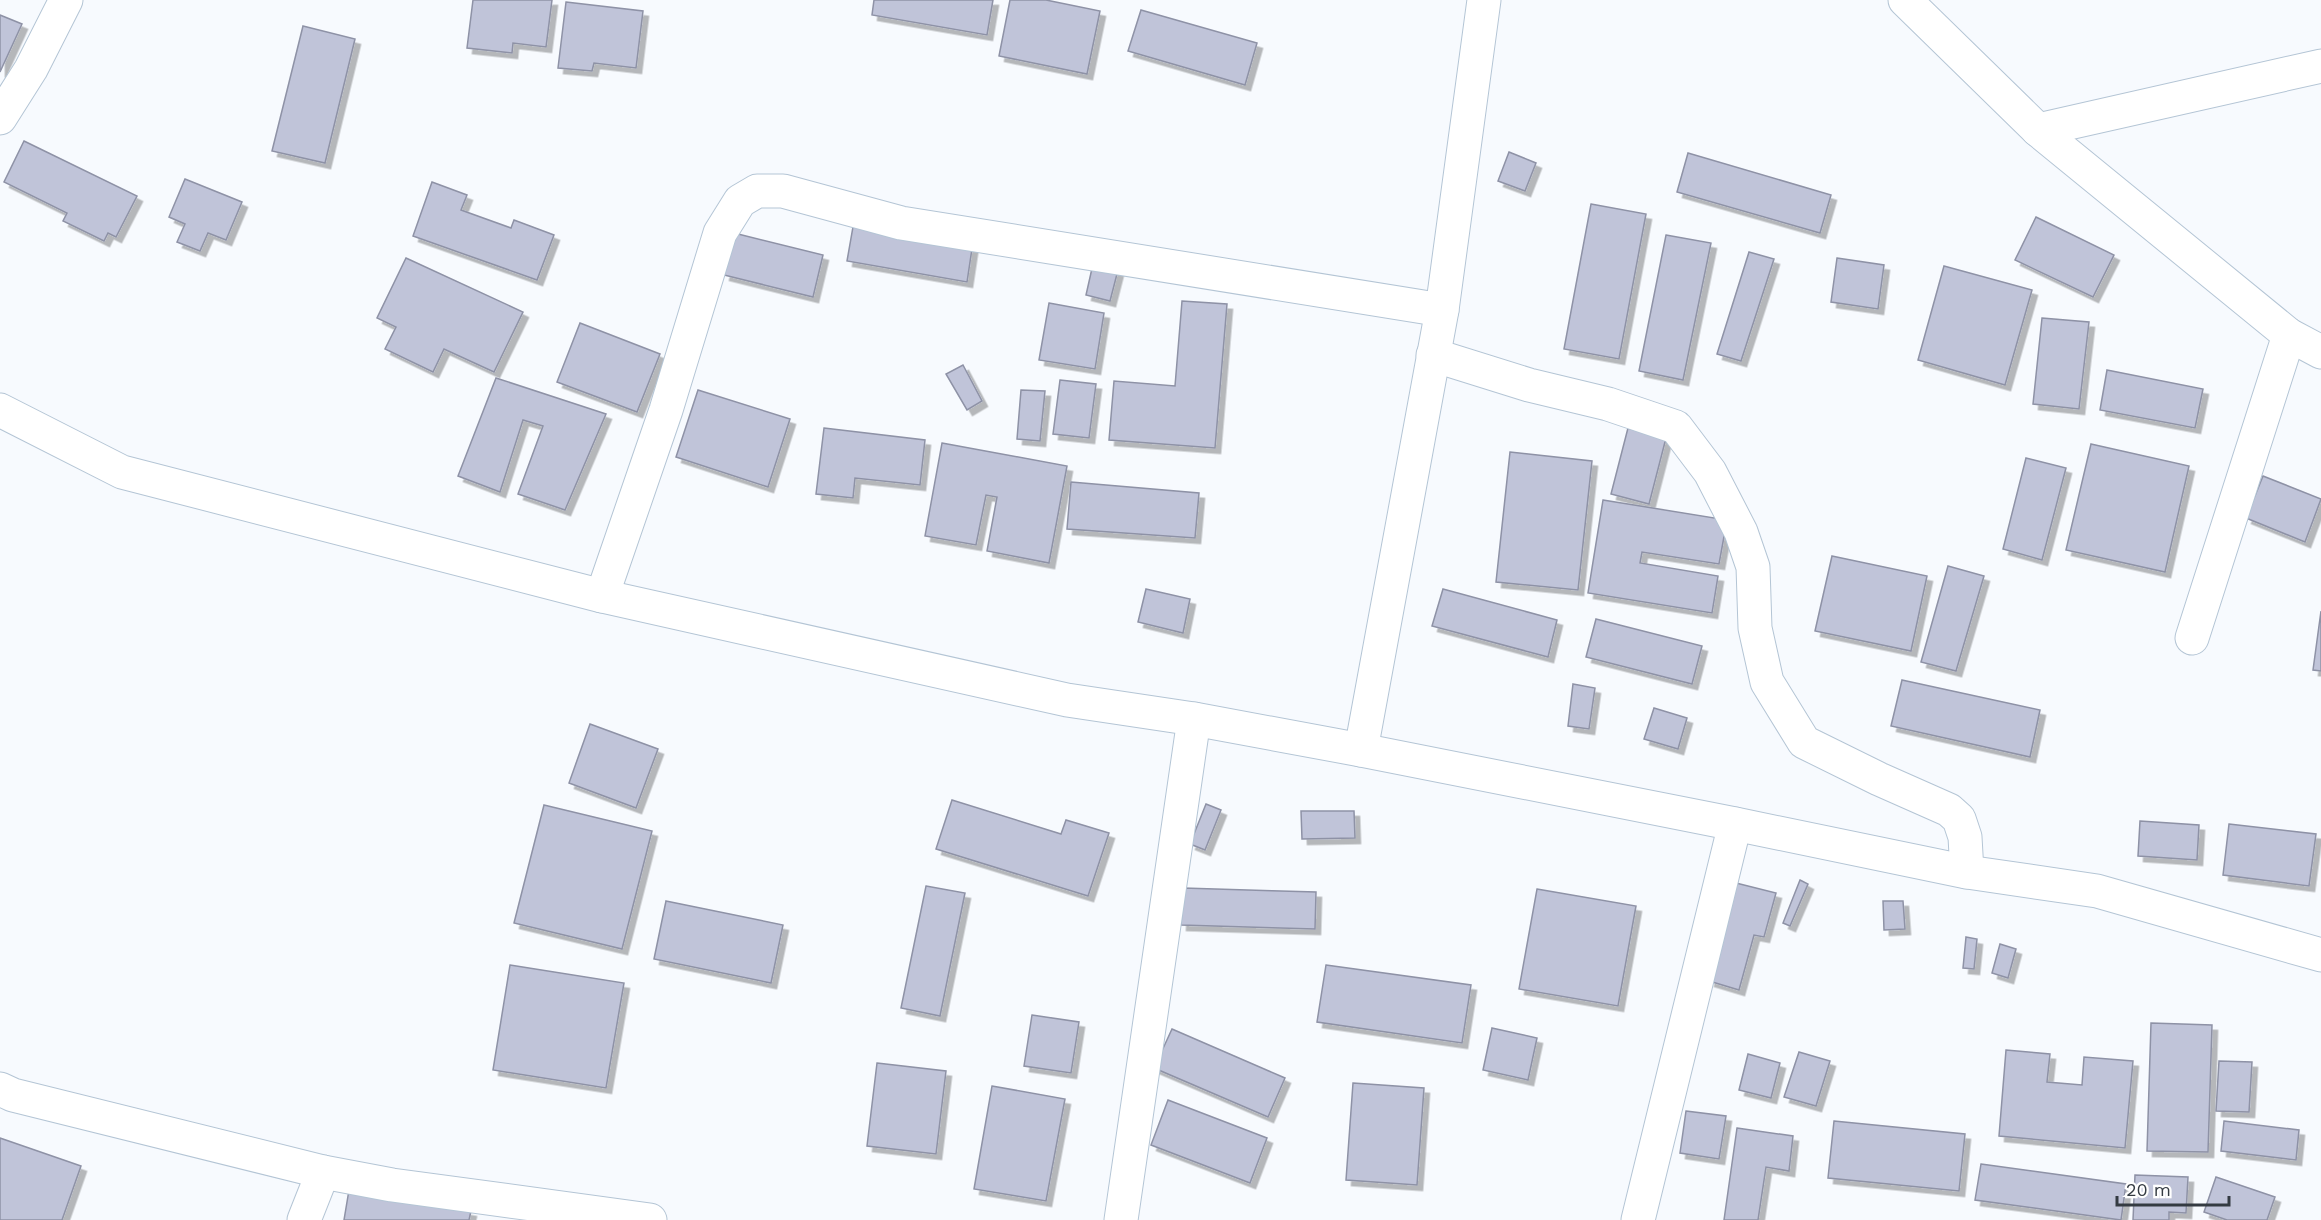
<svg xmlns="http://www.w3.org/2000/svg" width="2321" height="1220" font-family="'Work Sans',sans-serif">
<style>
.building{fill:#c0c4d9;stroke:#8e92a6;stroke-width:1.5;filter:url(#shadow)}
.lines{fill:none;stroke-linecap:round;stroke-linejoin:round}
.street-casing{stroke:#b4c5d5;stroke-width:35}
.street{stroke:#fff;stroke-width:33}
</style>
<defs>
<filter id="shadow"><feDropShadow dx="5.5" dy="5.5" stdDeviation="0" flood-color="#0004"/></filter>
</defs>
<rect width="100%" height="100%" fill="#f7fafe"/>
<!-- building -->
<g class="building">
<polygon points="473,0 552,0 546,47 513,43 512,53 467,48"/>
<polygon points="874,0 993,0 987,35 872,15"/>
<polygon points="1010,0 1046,0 1100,11 1087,74 999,56"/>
<polygon points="566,2 643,11 636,68 594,63 592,71 558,68"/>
<polygon points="1141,10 1257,43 1245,85 1128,51"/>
<polygon points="0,15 22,24 0,72"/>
<polygon points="303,26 355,39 325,163 272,151"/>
<polygon points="24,141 137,196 116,237 108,233 104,241 63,221 67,213 4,182"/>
<polygon points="1509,152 1536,163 1525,191 1498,181"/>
<polygon points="1688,153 1831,195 1820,233 1677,192"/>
<polygon points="185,179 242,202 226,240 208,233 200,251 177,242 185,224 169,217"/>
<polygon points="432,182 467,195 461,210 511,228 514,220 554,235 537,280 413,236"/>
<polygon points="1591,204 1646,214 1619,359 1564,349"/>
<polygon points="2036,217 2114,255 2093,297 2015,260"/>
<polygon points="854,221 973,242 967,282 847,261"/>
<polygon points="734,233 823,255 813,297 724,275"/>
<polygon points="1666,235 1711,243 1683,380 1639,371"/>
<polygon points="1749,252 1774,259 1741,361 1717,354"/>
<polygon points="406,258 523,312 494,372 444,349 433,372 385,349 396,327 377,318"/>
<polygon points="1837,258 1884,265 1878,309 1831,302"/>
<polygon points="1093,264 1118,270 1110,301 1086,295"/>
<polygon points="1944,266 2032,290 2005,385 1918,360"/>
<polygon points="1182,301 1227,304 1215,448 1109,440 1114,381 1175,386"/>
<polygon points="1049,303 1104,313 1095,369 1039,360"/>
<polygon points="2042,318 2089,322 2079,409 2033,404"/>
<polygon points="580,323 660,354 637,412 557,382"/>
<polygon points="963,365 982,401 967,410 946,374"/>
<polygon points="2107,370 2203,389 2195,428 2100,410"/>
<polygon points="496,378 606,414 565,510 518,494 543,426 523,420 500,492 458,476"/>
<polygon points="1060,380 1096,384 1089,438 1053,434"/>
<polygon points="698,390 790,419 768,487 676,457"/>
<polygon points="1021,390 1045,391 1040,441 1017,439"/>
<polygon points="824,428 925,440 920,485 855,478 853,498 816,494"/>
<polygon points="1628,428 1666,438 1649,504 1611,494"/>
<polygon points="942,443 1067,466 1049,563 987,551 997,497 986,495 976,545 925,536"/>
<polygon points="2091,444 2189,466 2165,572 2066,550"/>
<polygon points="1510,452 1592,461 1578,590 1496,582"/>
<polygon points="2026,458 2066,468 2042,560 2003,549"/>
<polygon points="2263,476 2321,499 2305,542 2246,518"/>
<polygon points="1071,482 1199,493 1195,538 1067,529"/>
<polygon points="1603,500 1727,520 1719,564 1642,552 1640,563 1718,576 1712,613 1588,593"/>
<polygon points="1832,556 1927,576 1911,651 1815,631"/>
<polygon points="1948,566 1984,576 1956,671 1921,662"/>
<polygon points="1146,589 1190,599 1183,633 1138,622"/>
<polygon points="1443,589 1557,620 1548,657 1432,626"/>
<polygon points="2321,611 2321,671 2313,670"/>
<polygon points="1596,619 1702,646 1692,684 1586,657"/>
<polygon points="1902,680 2040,710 2030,757 1891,726"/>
<polygon points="1573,684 1595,688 1589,729 1568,726"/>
<polygon points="1654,708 1687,718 1678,749 1644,739"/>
<polygon points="590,724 658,749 636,808 569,783"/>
<polygon points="952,800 1061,834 1066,820 1109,833 1088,896 936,849"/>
<polygon points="1206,804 1221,810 1205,850 1190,844"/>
<polygon points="544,805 652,831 622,949 514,923"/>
<polygon points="1301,811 1354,811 1355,838 1302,839"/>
<polygon points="2140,821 2199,825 2197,860 2138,856"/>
<polygon points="2229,824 2316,834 2309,886 2223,875"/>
<polygon points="1800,880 1808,884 1790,926 1783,923"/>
<polygon points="1736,883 1776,893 1764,937 1754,935 1739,990 1709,981"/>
<polygon points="926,886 965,893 940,1016 901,1008"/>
<polygon points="1183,888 1316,892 1315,929 1181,925"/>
<polygon points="1537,889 1636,906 1618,1006 1519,989"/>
<polygon points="666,901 783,925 771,983 654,959"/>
<polygon points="1883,901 1903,901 1905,929 1884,930"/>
<polygon points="1966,937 1977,939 1974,969 1963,968"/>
<polygon points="2000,944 2016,949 2008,978 1992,973"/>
<polygon points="510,965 624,983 606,1088 493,1070"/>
<polygon points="1326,965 1471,985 1462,1043 1317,1022"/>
<polygon points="1032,1015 1079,1022 1071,1073 1024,1066"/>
<polygon points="2151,1023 2212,1025 2208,1152 2147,1151"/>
<polygon points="1492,1028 1537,1038 1528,1080 1483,1070"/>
<polygon points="1172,1029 1285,1078 1268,1117 1154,1068"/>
<polygon points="2006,1050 2050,1054 2047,1082 2082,1085 2084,1057 2133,1061 2125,1148 1999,1136"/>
<polygon points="1799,1052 1830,1061 1816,1106 1784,1097"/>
<polygon points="1748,1054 1780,1063 1771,1098 1739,1090"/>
<polygon points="2219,1061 2252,1062 2249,1112 2216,1111"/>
<polygon points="877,1063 946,1071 936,1154 867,1146"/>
<polygon points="1353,1083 1424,1088 1417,1185 1346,1180"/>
<polygon points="992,1086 1065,1099 1046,1201 974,1189"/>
<polygon points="1168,1100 1267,1138 1250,1183 1151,1145"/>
<polygon points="1686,1111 1726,1116 1719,1159 1680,1153"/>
<polygon points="1834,1121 1965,1134 1959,1191 1828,1178"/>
<polygon points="2224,1121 2299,1130 2296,1160 2221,1151"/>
<polygon points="1737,1128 1793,1136 1789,1171 1766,1167 1758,1220 1724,1220"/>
<polygon points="0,1138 81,1166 62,1220 0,1220"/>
<polygon points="1981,1164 2126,1184 2121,1220 1975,1200"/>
<polygon points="2135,1175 2188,1177 2186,1213 2169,1212 2169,1220 2133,1220"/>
<polygon points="2216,1177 2275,1197 2267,1220 2227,1220 2204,1212"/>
<polygon points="349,1190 471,1211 469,1220 344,1220"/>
</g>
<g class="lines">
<!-- street casing -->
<g class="street-casing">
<g id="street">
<polyline points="1905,0 2038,130"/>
<polyline points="2321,66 2038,130 2289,335 2321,352"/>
<polyline points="0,118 31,69 66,0"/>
<polyline points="1433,355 1529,385 1608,404 1676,427 1710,472 1741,532 1753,567 1755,628 1767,682 1804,742 1879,779 1949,810 1959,819 1965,837 1967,872"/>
<polyline points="0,410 122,472 602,596 1067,700 1194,719 1361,750 1735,824 1967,872 2097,891 2321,955"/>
<polyline points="602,596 666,410 720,233 740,201 757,191 783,191 901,223 1442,310"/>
<polyline points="2192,638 2289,335"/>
<polyline points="1361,750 1442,310 1484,0"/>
<polyline points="0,1089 13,1095 323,1172 392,1185 650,1220"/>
<polyline points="304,1220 323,1172"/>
<polyline points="1121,1220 1194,719"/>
<polyline points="1638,1220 1735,824"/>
</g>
</g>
<!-- street -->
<use href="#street" class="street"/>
</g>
<!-- scale -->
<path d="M2117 1196v9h112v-9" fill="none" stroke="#343b42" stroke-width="3"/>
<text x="2126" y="1196" font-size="18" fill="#343b42" stroke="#ffffff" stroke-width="4.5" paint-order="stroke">20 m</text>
</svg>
